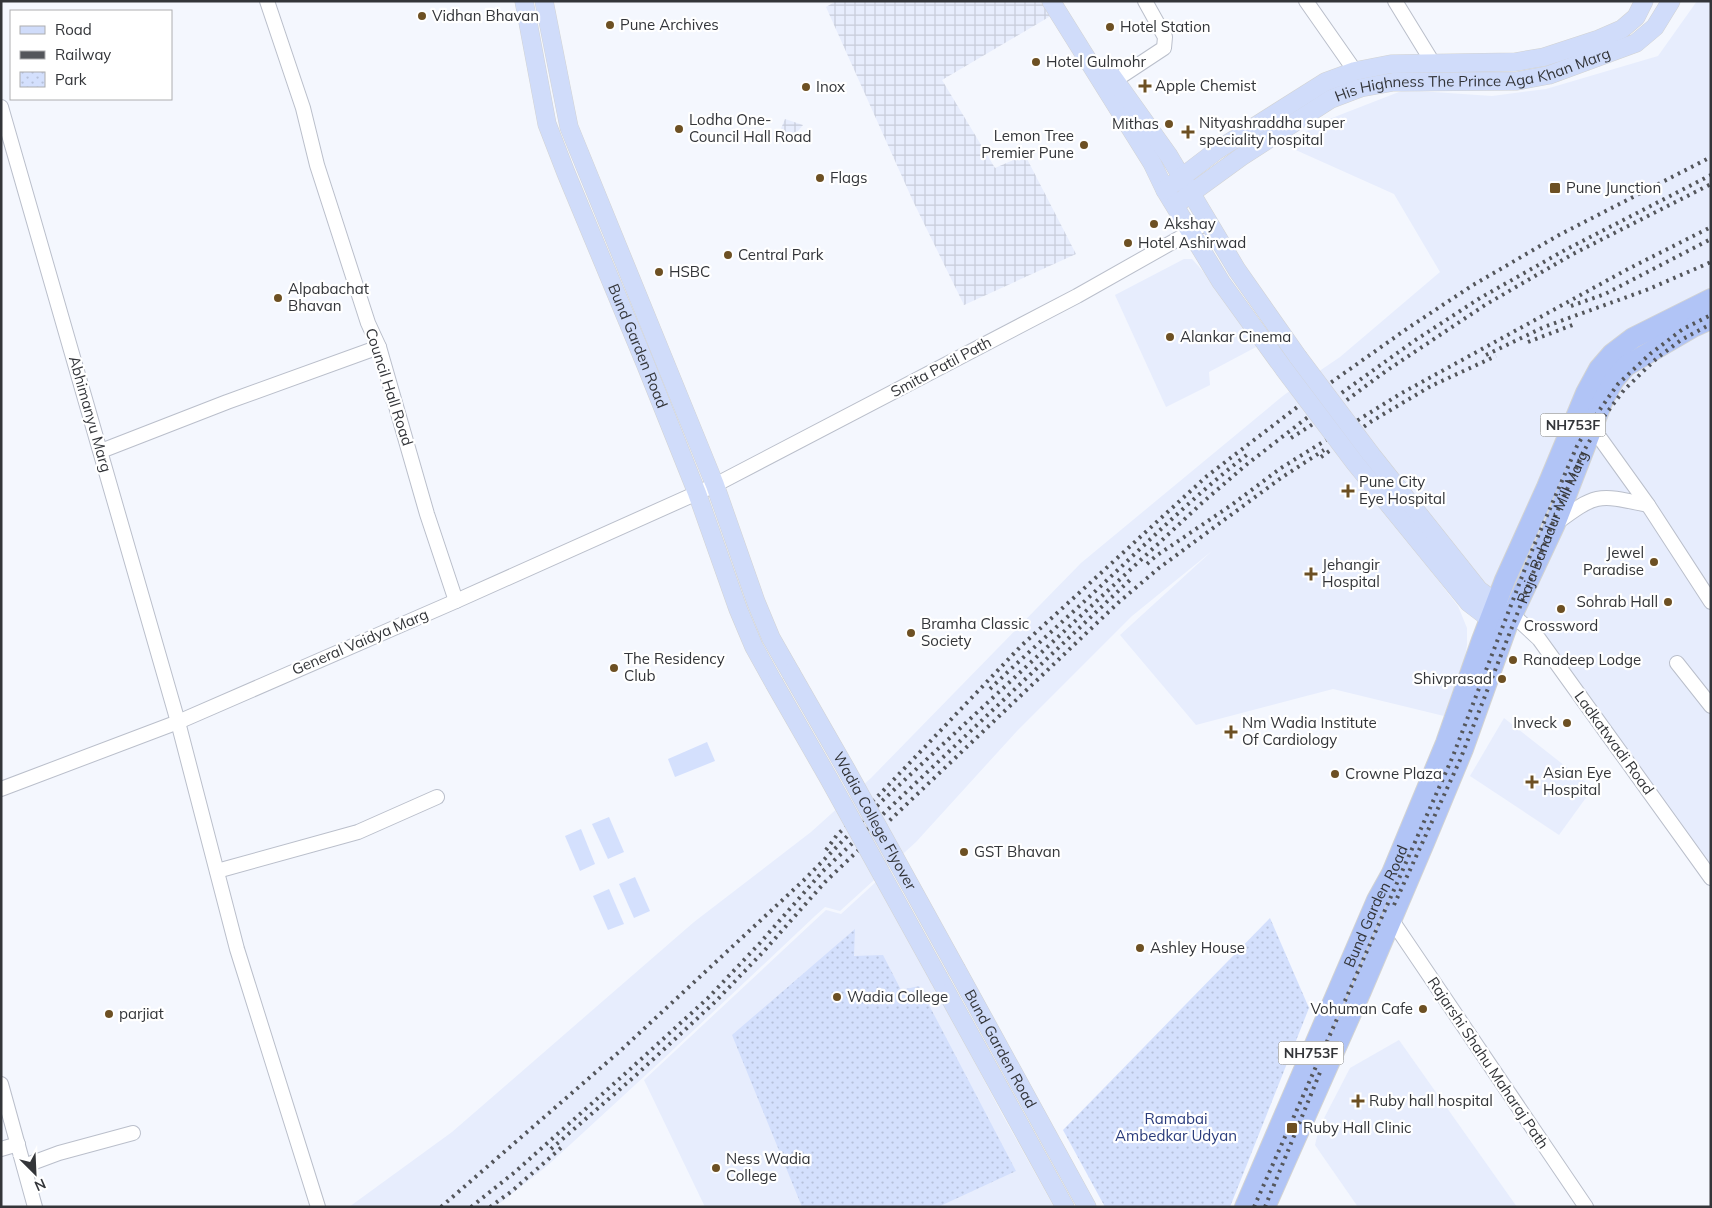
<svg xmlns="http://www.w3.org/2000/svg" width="1712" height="1208" font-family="Mulish,sans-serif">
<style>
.built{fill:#e7edfd}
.industrial{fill:url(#industrial-grid)}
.park{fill:url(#park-dots)}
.pitch{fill:#d4e0fd}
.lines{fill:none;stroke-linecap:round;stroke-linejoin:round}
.minor-casing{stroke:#babfcb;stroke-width:16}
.major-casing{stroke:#d2d3d3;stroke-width:19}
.highway-casing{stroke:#d2d3d3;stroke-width:22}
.minor{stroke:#fff;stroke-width:14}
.major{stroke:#d0dcfa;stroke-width:18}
.highway{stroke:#b1c4f6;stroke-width:20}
.rail{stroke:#54565b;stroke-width:4;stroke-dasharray:2.5 5;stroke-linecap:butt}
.major-bridge-casing{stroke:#d2d3d3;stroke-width:19;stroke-linecap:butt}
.major-bridge{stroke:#d0dcfa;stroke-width:18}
.poi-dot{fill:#6d5023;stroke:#fff;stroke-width:2}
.labels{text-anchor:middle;stroke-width:4.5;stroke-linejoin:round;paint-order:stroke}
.shield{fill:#fff;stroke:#707274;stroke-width:1}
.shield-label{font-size:14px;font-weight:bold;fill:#333539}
.poi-label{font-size:15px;fill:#333539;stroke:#fff;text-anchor:start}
.street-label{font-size:15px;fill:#333539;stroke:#fff}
.park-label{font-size:15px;fill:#2a3c7c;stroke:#fff}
</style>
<defs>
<pattern id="industrial-grid" width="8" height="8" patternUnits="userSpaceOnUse" patternTransform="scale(1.25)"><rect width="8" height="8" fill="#e7edfd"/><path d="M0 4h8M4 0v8" fill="none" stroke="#c7ccda"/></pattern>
<pattern id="park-dots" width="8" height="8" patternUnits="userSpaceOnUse" patternTransform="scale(1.25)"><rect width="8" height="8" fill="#d4e0fd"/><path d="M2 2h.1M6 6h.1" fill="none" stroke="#b6c1da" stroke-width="1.8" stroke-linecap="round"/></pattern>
</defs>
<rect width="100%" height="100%" fill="#f4f7fe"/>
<!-- built -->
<g class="built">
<polygon points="1697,1 1711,1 1711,880 1641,781 1513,616 1352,442 1338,451 1458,606 1467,628 1467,645 1464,663 1444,716 1333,689 1196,725 1120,635 1212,551 1132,616 1017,731 916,842 840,911 825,907 815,916 660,1062 547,1166 495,1207 349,1207 452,1132 694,922 811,832 871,778 1081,563 1284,395 1340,357 1440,272 1394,194 1289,147 1314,125 1404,90 1492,96 1546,89 1658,56"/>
<polygon points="1184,259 1192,259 1222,293 1258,346 1209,372 1210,385 1166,407 1115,295"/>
<polygon points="1504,718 1593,788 1559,835 1470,776"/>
<polygon points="878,880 1002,1114 1054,1207 705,1207 644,1080 826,910 841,914"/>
<polygon points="1399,1040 1517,1207 1358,1207 1315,1145 1319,1128 1350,1068"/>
</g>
<!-- industrial -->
<g class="industrial">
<polygon points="836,1 1047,1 1054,14 942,80 995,168 1025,155 1076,254 964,305 913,201 826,7"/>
<polygon points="785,119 803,125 798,131 777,138"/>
</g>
<!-- park -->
<g class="park">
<polygon points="1270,918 1309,1008 1230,1207 1105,1207 1063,1130"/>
<polygon points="855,929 854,956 883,955 901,990 919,986 1016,1171 938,1207 802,1207 732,1035"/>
</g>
<!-- pitch -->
<g class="pitch">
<polygon points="707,742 715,761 675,777 668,759"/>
<polygon points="609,817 624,852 608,859 592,824"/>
<polygon points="581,829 595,864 580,871 565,836"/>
<polygon points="635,877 650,911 634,918 619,884"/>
<polygon points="609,889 624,924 608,930 593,896"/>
</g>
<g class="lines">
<!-- minor casing -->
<g class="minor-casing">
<g id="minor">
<polyline points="267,1 303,108 317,165 368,323 379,347 427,514 456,601"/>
<polyline points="1306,1 1355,71"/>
<polyline points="1395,1 1433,63"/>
<polyline points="1114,81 1164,48 1165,37 1145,1"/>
<polyline points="1,107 178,722 237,949 318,1207"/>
<polyline points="1592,427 1648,505 1711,602"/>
<polyline points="101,451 227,402 379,347"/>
<path d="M1555,524C1597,493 1597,494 1648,505"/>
<polyline points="1512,614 1539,639 1711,878"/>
<polyline points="1677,663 1711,706"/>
<polyline points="1,789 178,722 456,601 715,485 1077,296 1208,222"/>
<polyline points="217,871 358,832 437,797"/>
<polyline points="1391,919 1586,1207"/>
<polyline points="1,1084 35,1207"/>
<polyline points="1,1149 18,1144"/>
<polyline points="24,1166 59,1153 133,1133"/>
</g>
</g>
<!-- major casing -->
<g class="major-casing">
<g id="major">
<path id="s1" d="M524,1L547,124L566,173L645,363L697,493L738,609L754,647L774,683"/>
<polyline points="544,1 569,127 715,485 756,602 771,638 791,673"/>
<polyline points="1051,1 1152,163 1165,190 1221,282 1284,369"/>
<polyline points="1107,69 1169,156 1237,270 1298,357"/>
<polyline points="1165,190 1216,151 1325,82 1355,71 1391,64 1515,62 1544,57 1599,39 1622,29 1636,17 1644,1"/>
<path id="s2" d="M1175,205L1241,157L1331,99L1360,88L1393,82L1517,81L1549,75L1636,43L1655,27L1671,1"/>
<polyline points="1370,453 1479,590 1506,610"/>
<polyline points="1355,463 1469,603 1490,619 1502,624"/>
<path id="s3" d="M957,970L1087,1207"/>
<polyline points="939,978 1065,1207"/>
</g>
</g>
<!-- highway casing -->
<g class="highway-casing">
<g id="highway">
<path id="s4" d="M1245,1207L1377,900L1392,873L1446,743L1482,640L1505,580L1547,487L1586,393L1599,369L1612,354L1633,338L1711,299"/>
<polyline points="1265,1207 1361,991 1424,843 1463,749 1507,626 1555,524 1603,400 1614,380 1626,366 1693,327 1711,319"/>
</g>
</g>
<!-- minor -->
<use href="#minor" class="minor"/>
<!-- major -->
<use href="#major" class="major"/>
<!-- highway -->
<use href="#highway" class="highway"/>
<!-- rail -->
<g class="rail">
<polyline points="1571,306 1605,294 1711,239"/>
<polyline points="1528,342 1575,324"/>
<polyline points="1486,355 1544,327 1649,289 1711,262"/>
<polyline points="1291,438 1324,417 1386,371 1485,305 1573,254 1711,184"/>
<polyline points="1321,457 1372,421 1431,386 1496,356"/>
<polyline points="1147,564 1156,556 1233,504 1281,468 1400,394 1628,269 1711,227"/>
<path d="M990,689C1027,653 1066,619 1104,583C1151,539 1197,493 1248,454"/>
<polyline points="826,850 837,835 881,793 1021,646 1207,476 1309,398 1408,328 1473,285 1559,235 1711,157"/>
<path id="s5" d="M1394,905L1460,760L1557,512L1585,449L1602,419L1624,390L1657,358L1681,340L1711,324"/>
<polyline points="551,1149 634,1077 715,1002 764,951 825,882 1119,602 1159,568 1281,478 1324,450"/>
<polyline points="441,1207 619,1052 804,880 882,801 1072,624 1203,502 1246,465 1304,420 1414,341 1480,298 1565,250 1711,175"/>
<polyline points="471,1207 515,1172 627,1072 708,998 760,943 823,871 1131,579"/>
<polyline points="490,1207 512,1191 562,1147"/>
<polyline points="1254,1207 1453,756 1533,548 1577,446 1591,422 1618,384 1650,354 1683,329 1711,315"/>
<polyline points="1265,1207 1321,1070"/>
</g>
<!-- major-bridge casing -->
<g class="major-bridge-casing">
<g id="major-bridge">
<polyline points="1298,357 1370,453"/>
<polyline points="1284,369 1355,463"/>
<path id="s6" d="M791,673L846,769L957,970"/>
<polyline points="774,683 829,779 939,978"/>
</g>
</g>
<!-- major-bridge -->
<use href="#major-bridge" class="major-bridge"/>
</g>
<!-- markers -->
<g class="poi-dot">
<circle cx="422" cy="16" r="5"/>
<circle cx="610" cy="25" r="5"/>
<circle cx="1110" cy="27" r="5"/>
<circle cx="1036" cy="62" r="5"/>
<path d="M1142.5 78.5h5v5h5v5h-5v5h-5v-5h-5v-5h5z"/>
<circle cx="806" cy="87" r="5"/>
<circle cx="1169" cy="124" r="5"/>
<circle cx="679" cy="129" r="5"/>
<path d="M1185.5 124.5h5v5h5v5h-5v5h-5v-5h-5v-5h5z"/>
<circle cx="1084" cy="145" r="5"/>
<circle cx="820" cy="178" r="5"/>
<rect x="1549" y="182" width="12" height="12" rx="2.5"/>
<circle cx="1154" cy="224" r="5"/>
<circle cx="1128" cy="243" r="5"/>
<circle cx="728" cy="255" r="5"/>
<circle cx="659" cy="272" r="5"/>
<circle cx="278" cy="298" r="5"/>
<circle cx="1170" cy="337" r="5"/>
<path d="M1345.5 483.5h5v5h5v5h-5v5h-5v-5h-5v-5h5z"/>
<circle cx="1654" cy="562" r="5"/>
<path d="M1308.5 566.5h5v5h5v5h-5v5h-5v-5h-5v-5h5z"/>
<circle cx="1668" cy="602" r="5"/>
<circle cx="1561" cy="609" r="5"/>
<circle cx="911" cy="633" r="5"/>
<circle cx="1513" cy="660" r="5"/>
<circle cx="614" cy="668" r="5"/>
<circle cx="1502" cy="679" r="5"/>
<circle cx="1567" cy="723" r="5"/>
<path d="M1228.5 724.5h5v5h5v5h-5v5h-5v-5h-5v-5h5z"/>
<circle cx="1335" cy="774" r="5"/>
<path d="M1529.5 774.5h5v5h5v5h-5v5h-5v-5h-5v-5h5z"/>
<circle cx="964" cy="852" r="5"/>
<circle cx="1140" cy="948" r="5"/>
<circle cx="837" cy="997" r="5"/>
<circle cx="1423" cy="1009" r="5"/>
<circle cx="109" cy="1014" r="5"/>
<path d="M1355.5 1093.5h5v5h5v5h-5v5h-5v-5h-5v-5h5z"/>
<rect x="1286" y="1122" width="12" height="12" rx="2.5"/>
<circle cx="716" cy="1168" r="5"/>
</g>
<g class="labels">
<!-- shield labels -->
<g class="shield">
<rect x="1540.5" y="413.5" width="65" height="23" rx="4"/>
<rect x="1278.5" y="1041.5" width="65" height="23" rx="4"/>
</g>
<g class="shield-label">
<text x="1573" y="430">NH753F</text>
<text x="1311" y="1058">NH753F</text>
</g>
<!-- poi labels -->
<g class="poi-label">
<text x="432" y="21">Vidhan Bhavan</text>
<text x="620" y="30">Pune Archives</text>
<text x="1120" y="32">Hotel Station</text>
<text x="1046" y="67">Hotel Gulmohr</text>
<text x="1155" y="91">Apple Chemist</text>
<text x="816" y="92">Inox</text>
<text x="689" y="125">Lodha One-<tspan x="689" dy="17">Council Hall Road</tspan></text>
<text x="1199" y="128">Nityashraddha super<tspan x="1199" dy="17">speciality hospital</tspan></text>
<text x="1159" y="129" text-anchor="end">Mithas</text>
<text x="1074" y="141" text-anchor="end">Lemon Tree<tspan x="1074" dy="17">Premier Pune</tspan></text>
<text x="830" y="183">Flags</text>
<text x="1566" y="193">Pune Junction</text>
<text x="1164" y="229">Akshay</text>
<text x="1138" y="248">Hotel Ashirwad</text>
<text x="738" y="260">Central Park</text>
<text x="669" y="277">HSBC</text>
<text x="288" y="294">Alpabachat<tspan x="288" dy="17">Bhavan</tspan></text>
<text x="1180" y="342">Alankar Cinema</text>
<text x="1359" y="487">Pune City<tspan x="1359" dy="17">Eye Hospital</tspan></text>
<text x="1644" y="558" text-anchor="end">Jewel<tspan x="1644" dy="17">Paradise</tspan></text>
<text x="1322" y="570">Jehangir<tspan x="1322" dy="17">Hospital</tspan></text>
<text x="1658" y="607" text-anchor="end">Sohrab Hall</text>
<text x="921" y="629">Bramha Classic<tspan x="921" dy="17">Society</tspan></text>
<text x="1561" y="631" text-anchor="middle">Crossword</text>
<text x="624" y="664">The Residency<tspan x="624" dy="17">Club</tspan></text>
<text x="1523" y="665">Ranadeep Lodge</text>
<text x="1492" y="684" text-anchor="end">Shivprasad</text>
<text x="1242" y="728">Nm Wadia Institute<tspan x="1242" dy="17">Of Cardiology</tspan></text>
<text x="1557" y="728" text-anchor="end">Inveck</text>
<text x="1543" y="778">Asian Eye<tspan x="1543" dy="17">Hospital</tspan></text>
<text x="1345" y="779">Crowne Plaza</text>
<text x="974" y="857">GST Bhavan</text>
<text x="1150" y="953">Ashley House</text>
<text x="847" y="1002">Wadia College</text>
<text x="1413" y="1014" text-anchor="end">Vohuman Cafe</text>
<text x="119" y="1019">parjiat</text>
<text x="1369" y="1106">Ruby hall hospital</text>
<text x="1303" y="1133">Ruby Hall Clinic</text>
<text x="726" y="1164">Ness Wadia<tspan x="726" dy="17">College</tspan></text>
</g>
<!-- street labels -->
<g class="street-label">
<text dy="5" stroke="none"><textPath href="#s2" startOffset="334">His Highness The Prince Aga Khan Marg</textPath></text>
<text dy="5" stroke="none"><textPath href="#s1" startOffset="365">Bund Garden Road</textPath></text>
<text transform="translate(941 367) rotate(-28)" y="5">Smita Patil Path</text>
<text transform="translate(389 387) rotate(72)" y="5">Council Hall Road</text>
<text transform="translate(90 414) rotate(74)" y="5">Abhimanyu Marg</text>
<text dy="5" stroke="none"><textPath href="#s5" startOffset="410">Raja Bahadur Mill Marg</textPath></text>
<text transform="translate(360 642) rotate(-23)" y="5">General Vaidya Marg</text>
<text transform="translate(1614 743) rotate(54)" y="5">Ladkatwadi Road</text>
<text dy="5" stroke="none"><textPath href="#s6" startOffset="170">Wadia College Flyover</textPath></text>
<text dy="5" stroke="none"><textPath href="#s4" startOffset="328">Bund Garden Road</textPath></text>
<text dy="5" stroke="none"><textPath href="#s3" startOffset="90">Bund Garden Road</textPath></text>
<text transform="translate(1488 1063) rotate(56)" y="5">Rajarshi Shahu Maharaj Path</text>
</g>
<!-- park labels -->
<g class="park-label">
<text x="1176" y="1124">Ramabai<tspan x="1176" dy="17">Ambedkar Udyan</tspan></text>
</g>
</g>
<!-- border -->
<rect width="1712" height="1208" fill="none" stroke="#333539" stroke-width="5"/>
<!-- legend -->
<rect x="10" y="10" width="162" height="90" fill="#ffffff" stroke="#adaeb0"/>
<rect x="20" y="26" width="25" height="8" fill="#d0dcfa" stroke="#adaeb0"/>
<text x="55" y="35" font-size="15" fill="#333539">Road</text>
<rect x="20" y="51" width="25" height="8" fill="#54565b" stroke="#adaeb0"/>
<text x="55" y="60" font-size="15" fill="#333539">Railway</text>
<rect x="20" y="72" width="25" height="15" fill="url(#park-dots)" stroke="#adaeb0"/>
<text x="55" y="85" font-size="15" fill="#333539">Park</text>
<!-- north arrow -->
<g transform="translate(35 1173) rotate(156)" stroke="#ffffff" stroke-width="4" paint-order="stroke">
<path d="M0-4L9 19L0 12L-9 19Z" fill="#333539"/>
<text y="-8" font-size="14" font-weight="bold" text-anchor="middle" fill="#333539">N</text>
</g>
</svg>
